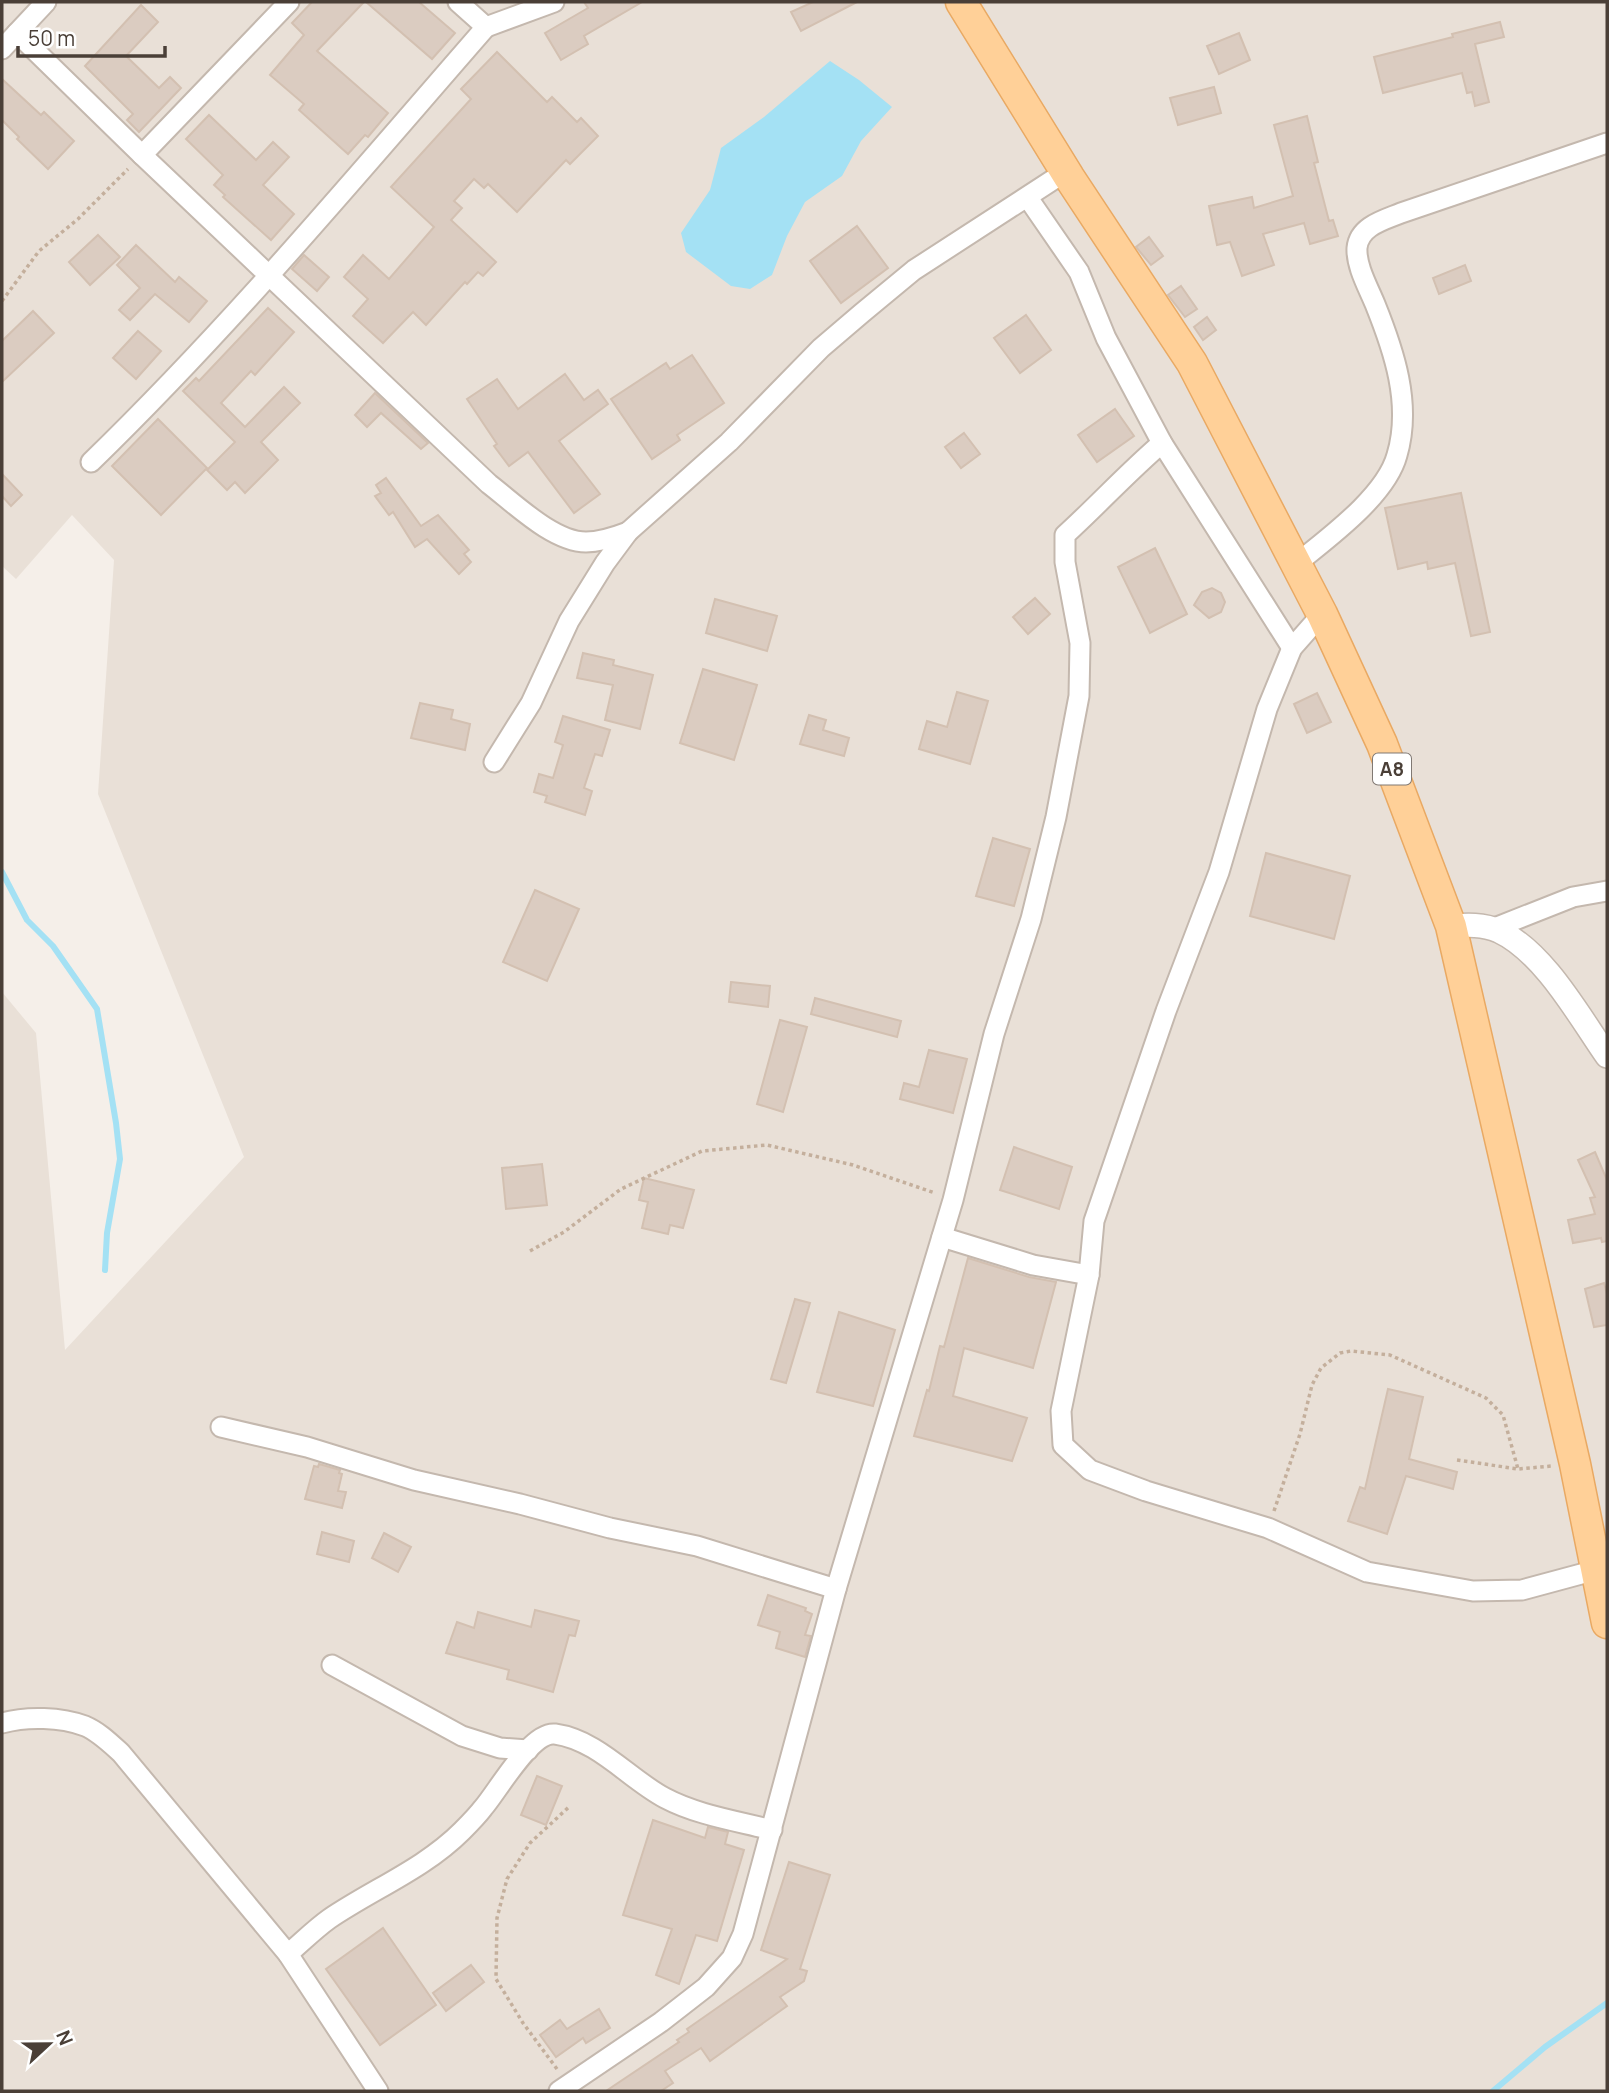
<svg xmlns="http://www.w3.org/2000/svg" width="1609" height="2093" font-family="Manrope,sans-serif">
<style>
.residential{fill:#e9e0d7}
.water{fill:#a4e1f4}
.lines{fill:none;stroke-linecap:round;stroke-linejoin:round}
.stream{stroke:#a4e1f4;stroke-width:6}
.building{fill:#dbccc1;stroke:#d3c0b1;stroke-width:2}
.minor-casing{stroke:#c4b8ae;stroke-width:23}
.tertiary-casing{stroke:#c4b8ae;stroke-width:26}
.primary-casing{stroke:#e9a963;stroke-width:33}
.path{stroke:#c4af9c;stroke-width:3.5;stroke-dasharray:3.5 3.5;stroke-linecap:butt}
.minor{stroke:#fff;stroke-width:19}
.tertiary{stroke:#fff;stroke-width:23}
.primary{stroke:#ffd098;stroke-width:30}
.labels{text-anchor:middle;stroke-width:5;stroke-linejoin:round;paint-order:stroke}
.shield{fill:#fff;stroke:#807973;stroke-width:2}
.shield-label{font-size:19px;font-weight:bold;fill:#4a3f37}
</style>
<rect width="100%" height="100%" fill="#f5efe9"/>
<!-- residential -->
<polygon class="residential" points="2,2 1607,2 1607,2091 2,2091 2,992 36,1033 65,1350 244,1157 98,794 114,560 72,515 16,579 2,566"/>
<!-- water -->
<polygon class="water" points="830,61 859,80 892,107 861,141 842,176 805,202 787,236 772,275 750,289 731,286 686,252 681,233 710,190 721,148 764,117"/>
<g class="lines">
<!-- stream -->
<g class="stream">
<polyline points="2,872 27,920 53,946 97,1009 116,1123 120,1159 107,1233 105,1270"/>
<polyline points="1493,2091 1545,2047 1607,2003"/>
</g>
</g>
<!-- building -->
<g class="building">
<polygon points="312,2 364,2 317,51 388,113 368,137 365,135 348,154 299,110 304,104 270,75 304,35 292,23"/>
<polygon points="366,2 419,2 455,33 432,59"/>
<polygon points="584,2 642,2 584,36 588,44 561,60 545,33 588,8"/>
<polygon points="813,2 857,2 801,31 791,12"/>
<polygon points="141,5 158,22 126,56 159,88 170,77 181,88 139,132 127,120 133,114 85,66"/>
<polygon points="1500,22 1504,37 1475,44 1489,102 1475,106 1472,92 1467,93 1462,73 1383,93 1374,57 1453,37 1452,34"/>
<polygon points="1239,33 1250,60 1219,74 1207,46"/>
<polygon points="497,52 547,102 552,97 577,122 581,118 598,136 570,164 566,160 517,212 488,184 484,188 474,179 454,201 462,208 451,220 496,262 483,276 478,272 467,284 465,282 426,325 413,312 383,343 353,316 368,299 344,277 363,255 389,279 434,227 391,187 471,99 461,89"/>
<polygon points="2,79 41,115 44,112 74,141 48,169 17,139 19,137 2,120"/>
<polygon points="1214,87 1221,113 1178,125 1170,98"/>
<polygon points="209,115 256,160 273,142 289,157 263,185 294,214 271,240 223,197 225,195 214,185 223,175 186,139"/>
<polygon points="1307,116 1318,162 1314,163 1329,221 1333,220 1338,236 1310,244 1304,223 1263,234 1274,265 1242,276 1230,242 1217,245 1209,206 1252,197 1254,208 1293,196 1274,125"/>
<polygon points="857,226 888,268 841,303 810,261"/>
<polygon points="98,235 120,257 90,285 69,262"/>
<polygon points="1149,237 1163,256 1151,265 1136,247"/>
<polygon points="136,245 175,282 179,277 207,301 189,322 155,294 130,320 119,310 140,288 117,265"/>
<polygon points="304,255 329,277 317,291 292,269"/>
<polygon points="1465,265 1471,281 1439,294 1433,278"/>
<polygon points="1181,286 1197,309 1185,317 1168,295"/>
<polygon points="268,308 294,332 255,375 251,371 221,403 245,427 284,387 300,403 261,442 278,460 245,493 235,482 227,490 207,470 235,442 183,391 196,378 199,381"/>
<polygon points="33,311 54,333 2,382 2,341"/>
<polygon points="1026,315 1051,350 1020,373 994,338"/>
<polygon points="1207,317 1216,330 1203,340 1194,327"/>
<polygon points="138,331 161,351 136,379 113,358"/>
<polygon points="692,355 724,403 677,435 680,440 652,459 611,399 666,363 670,369"/>
<polygon points="565,374 584,400 598,390 608,404 559,441 600,494 574,513 528,452 509,466 494,446 497,444 467,399 497,379 518,409"/>
<polygon points="375,393 428,443 421,449 381,413 367,427 355,415"/>
<polygon points="1115,409 1134,436 1097,462 1078,435"/>
<polygon points="158,419 207,468 161,515 112,466"/>
<polygon points="964,433 980,454 961,468 945,447"/>
<polygon points="2,474 22,495 11,506 2,496"/>
<polygon points="386,478 421,526 438,515 469,550 464,554 471,562 459,574 427,539 415,547 393,512 389,515 375,496 381,493 376,485"/>
<polygon points="1461,493 1490,632 1471,636 1455,563 1428,569 1427,562 1398,569 1385,508"/>
<polygon points="1155,548 1187,614 1150,633 1118,567"/>
<polygon points="1212,588 1221,593 1225,602 1221,612 1209,618 1194,605 1202,592"/>
<polygon points="1035,598 1050,614 1028,634 1013,617"/>
<polygon points="715,599 777,616 767,651 706,633"/>
<polygon points="583,653 614,660 613,665 653,675 640,729 605,720 613,685 577,678"/>
<polygon points="703,669 757,685 734,760 680,743"/>
<polygon points="957,692 988,701 970,764 919,749 927,721 947,727"/>
<polygon points="1317,693 1331,722 1307,733 1294,704"/>
<polygon points="420,703 453,710 451,719 470,724 465,750 411,738"/>
<polygon points="809,715 826,720 823,730 849,738 844,756 800,744"/>
<polygon points="563,716 610,730 602,756 595,754 584,788 592,791 585,815 545,802 547,796 534,792 539,774 553,778 563,745 555,742"/>
<polygon points="993,838 1030,849 1014,906 976,896"/>
<polygon points="1266,853 1350,876 1334,939 1250,916"/>
<polygon points="535,890 579,909 547,981 503,962"/>
<polygon points="731,982 770,986 768,1007 729,1002"/>
<polygon points="815,998 901,1021 897,1037 811,1014"/>
<polygon points="780,1020 807,1027 783,1112 757,1104"/>
<polygon points="929,1050 967,1059 953,1113 900,1099 904,1083 919,1087"/>
<polygon points="1014,1147 1072,1167 1059,1209 1000,1190"/>
<polygon points="1595,1152 1607,1180 1607,1241 1602,1242 1601,1238 1573,1243 1568,1220 1595,1214 1590,1198 1595,1197 1578,1160"/>
<polygon points="542,1164 547,1205 506,1209 502,1168"/>
<polygon points="644,1178 694,1190 683,1228 670,1225 668,1234 642,1228 648,1202 639,1200"/>
<polygon points="968,1258 1029,1277 1056,1282 1033,1368 964,1348 953,1396 1027,1418 1012,1461 914,1436 927,1390 929,1391 940,1346 944,1347"/>
<polygon points="1604,1283 1607,1294 1607,1325 1594,1327 1585,1289"/>
<polygon points="795,1299 810,1303 786,1383 771,1379"/>
<polygon points="839,1312 895,1330 873,1406 817,1392"/>
<polygon points="1388,1389 1423,1397 1409,1459 1457,1472 1453,1489 1406,1476 1387,1534 1348,1521 1360,1487 1365,1489"/>
<polygon points="319,1464 340,1470 339,1473 342,1474 338,1491 346,1492 342,1508 305,1499 314,1466 318,1467"/>
<polygon points="322,1532 354,1541 349,1562 317,1554"/>
<polygon points="384,1533 411,1547 398,1572 372,1558"/>
<polygon points="768,1595 806,1608 805,1611 812,1614 805,1635 811,1636 805,1657 776,1648 780,1632 758,1625"/>
<polygon points="535,1610 579,1621 575,1636 569,1635 553,1692 507,1679 509,1670 446,1653 457,1622 474,1628 478,1612 531,1627"/>
<polygon points="537,1776 562,1786 546,1825 521,1815"/>
<polygon points="653,1820 705,1838 708,1827 728,1832 725,1844 744,1850 717,1941 696,1935 679,1984 656,1975 672,1929 623,1915"/>
<polygon points="789,1862 830,1875 800,1969 807,1971 804,1981 780,1997 787,2006 710,2061 701,2048 665,2071 673,2083 661,2091 606,2091 679,2042 677,2040 689,2032 687,2029 787,1959 761,1950"/>
<polygon points="383,1928 436,2005 380,2045 326,1969"/>
<polygon points="471,1965 484,1982 446,2011 433,1993"/>
<polygon points="599,2009 610,2028 586,2043 583,2038 556,2057 540,2035 560,2020 567,2029"/>
</g>
<g class="lines">
<!-- minor casing -->
<g class="minor-casing">
<g id="minor">
<polyline points="458,2 486,27 554,2"/>
<path d="M17,33L142,155L489,484C514,503 553,542 586,542C600,542 615,537 628,532"/>
<polyline points="2,49 46,2"/>
<polyline points="142,155 289,2"/>
<polyline points="1028,198 1079,272 1106,338 1162,443 1292,648"/>
<path d="M91,462C232,325 357,175 486,27"/>
<path d="M1296,564C1328,538 1386,496 1397,455C1412,404 1394,351 1375,304C1368,287 1356,266 1357,248C1359,226 1384,220 1401,213L1607,143"/>
<polyline points="1322,614 1292,648 1267,709 1219,872 1166,1011 1094,1221 1089,1275 1061,1411 1063,1445 1090,1470 1146,1491 1268,1528 1367,1572 1473,1591 1522,1590 1596,1570"/>
<polyline points="494,762 531,703 569,621 605,563 628,532 729,442 821,348 862,313 914,270 1065,172"/>
<polyline points="1492,929 1573,897 1607,891"/>
<polyline points="942,1237 1033,1265 1089,1275"/>
<polyline points="221,1427 307,1447 414,1480 520,1504 610,1528 697,1546 836,1589"/>
<polyline points="332,1665 462,1736 500,1748 528,1750"/>
<path d="M2,1723C27,1716 61,1717 85,1726C99,1732 110,1743 121,1753L288,1954L378,2091"/>
<path d="M288,1954C302,1942 315,1929 329,1919C373,1889 424,1869 462,1831C469,1824 477,1816 483,1808C498,1791 531,1731 555,1734C598,1740 629,1779 665,1798C697,1815 737,1821 772,1830"/>
<path d="M559,2091L661,2022L706,1987L732,1958L743,1934L836,1589L953,1200L994,1034L1031,919L1056,817L1079,696L1080,643L1065,562V535C1098,505 1128,472 1162,443"/>
</g>
</g>
<!-- tertiary casing -->
<g class="tertiary-casing">
<path id="tertiary" d="M1451,926C1467,925 1483,924 1499,931C1544,952 1579,1016 1607,1056"/>
</g>
<!-- primary casing -->
<g class="primary-casing">
<polyline id="primary" points="961,2 1069,177 1192,363 1322,614 1382,744 1451,926 1575,1464 1607,1623"/>
</g>
<!-- path -->
<g class="path">
<polyline points="2,301 39,251 78,219 128,169"/>
<polyline points="530,1251 564,1232 621,1189 702,1151 767,1145 853,1165 935,1193"/>
<polyline points="1457,1460 1518,1469 1552,1466"/>
<polyline points="1274,1511 1300,1434 1312,1385 1321,1368 1340,1353 1351,1351 1390,1355 1486,1398 1503,1415 1518,1469"/>
<polyline points="557,2069 523,2023 496,1979 497,1918 507,1879 530,1843 570,1806"/>
</g>
<!-- minor -->
<use href="#minor" class="minor"/>
<!-- tertiary -->
<use href="#tertiary" class="tertiary"/>
<!-- primary -->
<use href="#primary" class="primary"/>
</g>
<g class="labels">
<!-- shield labels -->
<rect class="shield" x="1373" y="753.5" width="38" height="31" rx="5"/>
<g class="shield-label">
<text x="1392" y="776">A8</text>
</g>
</g>
<!-- border -->
<rect width="1609" height="2093" fill="none" stroke="#4a3f37" stroke-width="7"/>
<!-- north arrow -->
<g transform="translate(49 2044) rotate(68)" stroke="#ffffff" stroke-width="5" paint-order="stroke">
<path d="M0-5L12 26L0 18L-12 26Z" fill="#4a3f37"/>
<text y="-10" font-size="19" font-weight="bold" text-anchor="middle" fill="#4a3f37">N</text>
</g>
<!-- scale -->
<path d="M18 46v10h147v-10" fill="none" stroke="#4a3f37" stroke-width="3.5"/>
<text x="28" y="46" font-size="21" fill="#4a3f37" stroke="#ffffff" stroke-width="5" paint-order="stroke">50 m</text>
</svg>
